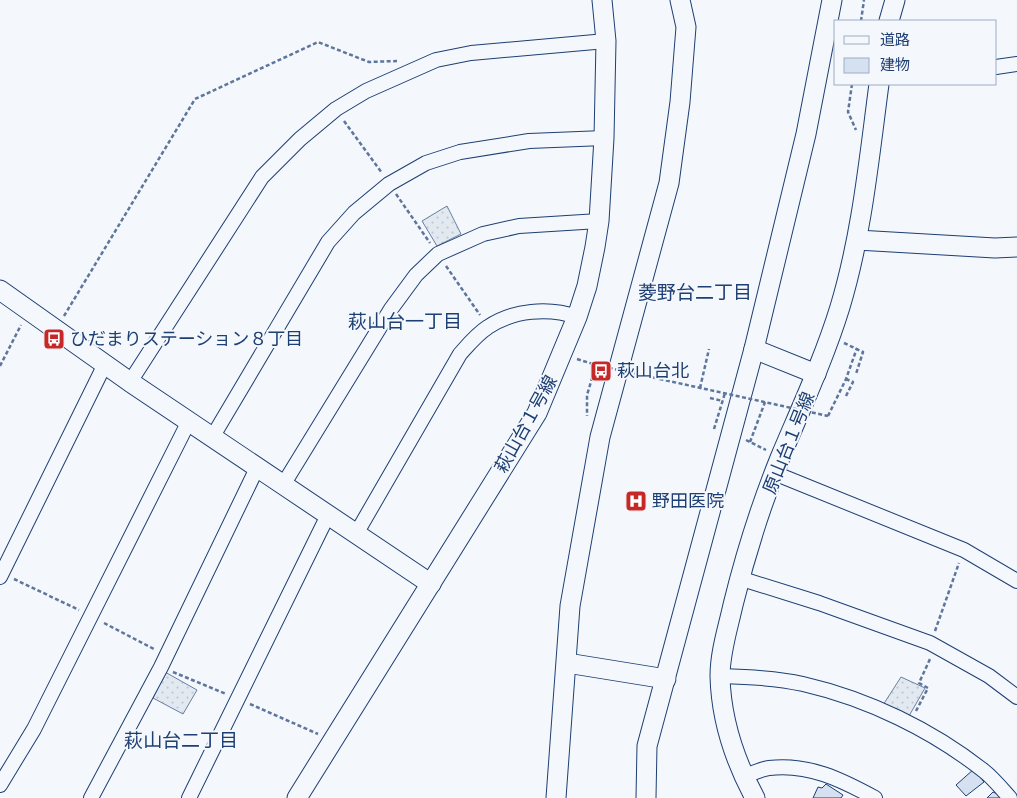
<svg xmlns="http://www.w3.org/2000/svg" width="1017" height="798" font-family="'Roboto Condensed','Noto Sans JP',sans-serif">
<style>
.park{fill:url(#park-dots);stroke:#687fa3}
.building{fill:#d5e0f0;stroke:#1d3f73}
.lines{fill:none;stroke-linecap:round;stroke-linejoin:round}
.street-casing{stroke:#1d3f73;stroke-width:16}
.secondary-casing{stroke:#1d3f73;stroke-width:21}
.path{stroke:#5e769c;stroke-width:2.5;stroke-dasharray:4 2.5;stroke-linecap:butt}
.street{stroke:#f4f7fb;stroke-width:14}
.secondary{stroke:#f4f7fb;stroke-width:19}
.path-bridge{stroke:#5e769c;stroke-width:2.5;stroke-dasharray:4 2.5;stroke-linecap:butt}
.labels{text-anchor:middle;stroke-width:4;stroke-linejoin:round;paint-order:stroke}
.poi-label{font-size:18px;fill:#1d3f73;stroke:#f4f7fb;text-anchor:start}
.street-label{font-size:18px;fill:#1d3f73;stroke:#f4f7fb}
.neighbourhood-label{font-size:19px;fill:#1d3f73;stroke:#f4f7fb}
</style>
<defs>
<pattern id="park-dots" width="8" height="8" patternUnits="userSpaceOnUse" patternTransform="scale(1.25)"><rect width="8" height="8" fill="#e3e9f0"/><path d="M2 2h.1M6 6h.1" fill="none" stroke="#c2c9d1" stroke-width="1.8" stroke-linecap="round"/></pattern>
</defs>
<rect width="100%" height="100%" fill="#f4f7fb"/>
<!-- park -->
<g class="park">
<polygon points="447,206 461,234 437,246 422,221"/>
<polygon points="165,672 197,690 183,714 153,698"/>
<polygon points="901,677 925,688 909,716 883,705"/>
</g>
<!-- building -->
<g class="building">
<polygon points="974,769 984,782 966,796 956,785"/>
<polygon points="826,784 843,795 841,798 813,798 818,787 822,788"/>
<polygon points="993,792 1000,795 1003,798 987,798"/>
</g>
<g class="lines">
<!-- street casing -->
<g class="street-casing">
<g id="street">
<polyline points="996,67 1017,64"/>
<polyline points="130,382 262,177 300,139 336,109 366,91 436,60 471,53 606,41"/>
<polyline points="213,436 328,242 354,213 389,184 426,163 460,152 529,141 604,138"/>
<polyline points="774,473 964,550 1017,581"/>
<polyline points="283,485 391,309 416,275 438,254 483,234 519,226 599,221"/>
<path d="M356,534L460,354C468,345 477,334 488,327C513,310 549,307 577,317"/>
<polyline points="0,577 105,364"/>
<polyline points="739,578 819,603 930,643 989,676 1017,697"/>
<path d="M720,676C748,677 776,678 803,684C868,699 932,730 984,771C993,778 1002,789 1010,798"/>
<path d="M743,777C751,774 761,769 769,768C808,763 842,780 875,798"/>
<polyline points="0,785 34,729 189,421"/>
<polyline points="91,798 161,667 257,468"/>
<polyline points="189,798 328,515"/>
</g>
</g>
<!-- secondary casing -->
<g class="secondary-casing">
<g id="secondary">
<polyline points="889,21 895,0"/>
<polyline points="857,240 995,248 1017,247"/>
<polyline points="0,290 130,382 431,584"/>
<polyline points="754,349 816,374"/>
<polyline points="567,663 666,679"/>
<polyline points="297,798 537,413 577,317 587,286 595,247 599,221 604,138 606,41 602,0"/>
<polyline points="556,798 570,606 600,437 669,183 680,102 686,27 680,0"/>
<polyline points="646,798 647,746 754,349 806,134 832,0"/>
<path d="M755,798C735,761 721,719 720,676C720,652 728,628 733,605C745,556 761,505 780,458C801,408 824,359 840,307C862,234 869,159 879,84"/>
</g>
</g>
<!-- path -->
<g class="path">
<polyline points="861,21 864,0"/>
<polyline points="852,84 848,112 856,130"/>
<polyline points="344,121 382,173"/>
<polyline points="396,194 430,243"/>
<polyline points="446,266 480,315"/>
<polyline points="64,316 195,99 318,42 369,62 397,61"/>
<polyline points="844,343 863,352 856,374"/>
<polyline points="577,359 596,365 587,395 587,416"/>
<polyline points="0,366 21,325"/>
<polyline points="700,388 709,349"/>
<polyline points="846,396 853,382 846,379"/>
<polyline points="710,398 723,401"/>
<polyline points="828,416 846,379 857,348"/>
<polyline points="746,440 766,450"/>
<polyline points="750,442 765,402"/>
<polyline points="14,579 79,610"/>
<polyline points="104,623 154,649"/>
<polyline points="935,631 959,563"/>
<polyline points="173,672 226,694"/>
<polyline points="250,704 318,734"/>
<polyline points="916,711 928,688 919,683 930,659"/>
</g>
<!-- street -->
<use href="#street" class="street"/>
<!-- secondary -->
<use href="#secondary" class="secondary"/>
<!-- path-bridge -->
<g class="path-bridge">
<polyline points="596,365 828,416"/>
<polyline points="714,429 725,393"/>
</g>
</g>
<!-- icons -->
<defs>
<g id="bus-square" transform="scale(1.125)"><rect x="-9" y="-9" width="18" height="18" rx="4" fill="#c62828" stroke="#f4f7fb"/><path d="M-5-6H5V4H4V6H2V4H-2V6H-4V4H-5ZM-3.5-4V0h7V-4ZM-3.5 1.2v1.5H-2V1.2ZM2 1.2v1.5H3.5V1.2Z" fill="#fff"/></g>
<g id="hospital-square" transform="scale(1.125)"><rect x="-9" y="-9" width="18" height="18" rx="4" fill="#c62828" stroke="#f4f7fb"/><path d="M-5-5h3v3.5h4V-5h3V5h-3V1.5h-4V5h-3Z" fill="#fff"/></g>
</defs>
<g fill-rule="evenodd">
<use href="#bus-square" x="54" y="339"/>
<use href="#bus-square" x="601" y="371"/>
<use href="#hospital-square" x="636" y="501"/>
</g>
<g class="labels">
<!-- poi labels -->
<g class="poi-label">
<text x="70" y="345">ひだまりステーション８丁目</text>
<text x="617" y="377">萩山台北</text>
<text x="652" y="507">野田医院</text>
</g>
<!-- street labels -->
<g class="street-label">
<text transform="translate(526 424) rotate(-61)" y="6">萩山台１号線</text>
<text transform="translate(789 443) rotate(-68)" y="6">原山台１号線</text>
</g>
<!-- neighbourhood labels -->
<g class="neighbourhood-label">
<text x="695" y="299">菱野台二丁目</text>
<text x="405" y="328">萩山台一丁目</text>
<text x="181" y="747">萩山台二丁目</text>
</g>
</g>
<!-- legend -->
<rect x="834" y="20" width="162" height="65" fill="#f4f7fb" stroke="#9eadc5"/>
<rect x="844" y="36" width="25" height="8" fill="#f4f7fb" stroke="#9eadc5"/>
<text x="880" y="45" font-size="15" fill="#1d3f73">道路</text>
<rect x="844" y="58" width="25" height="15" fill="#d5e0f0" stroke="#9eadc5"/>
<text x="880" y="70" font-size="15" fill="#1d3f73">建物</text>
</svg>
